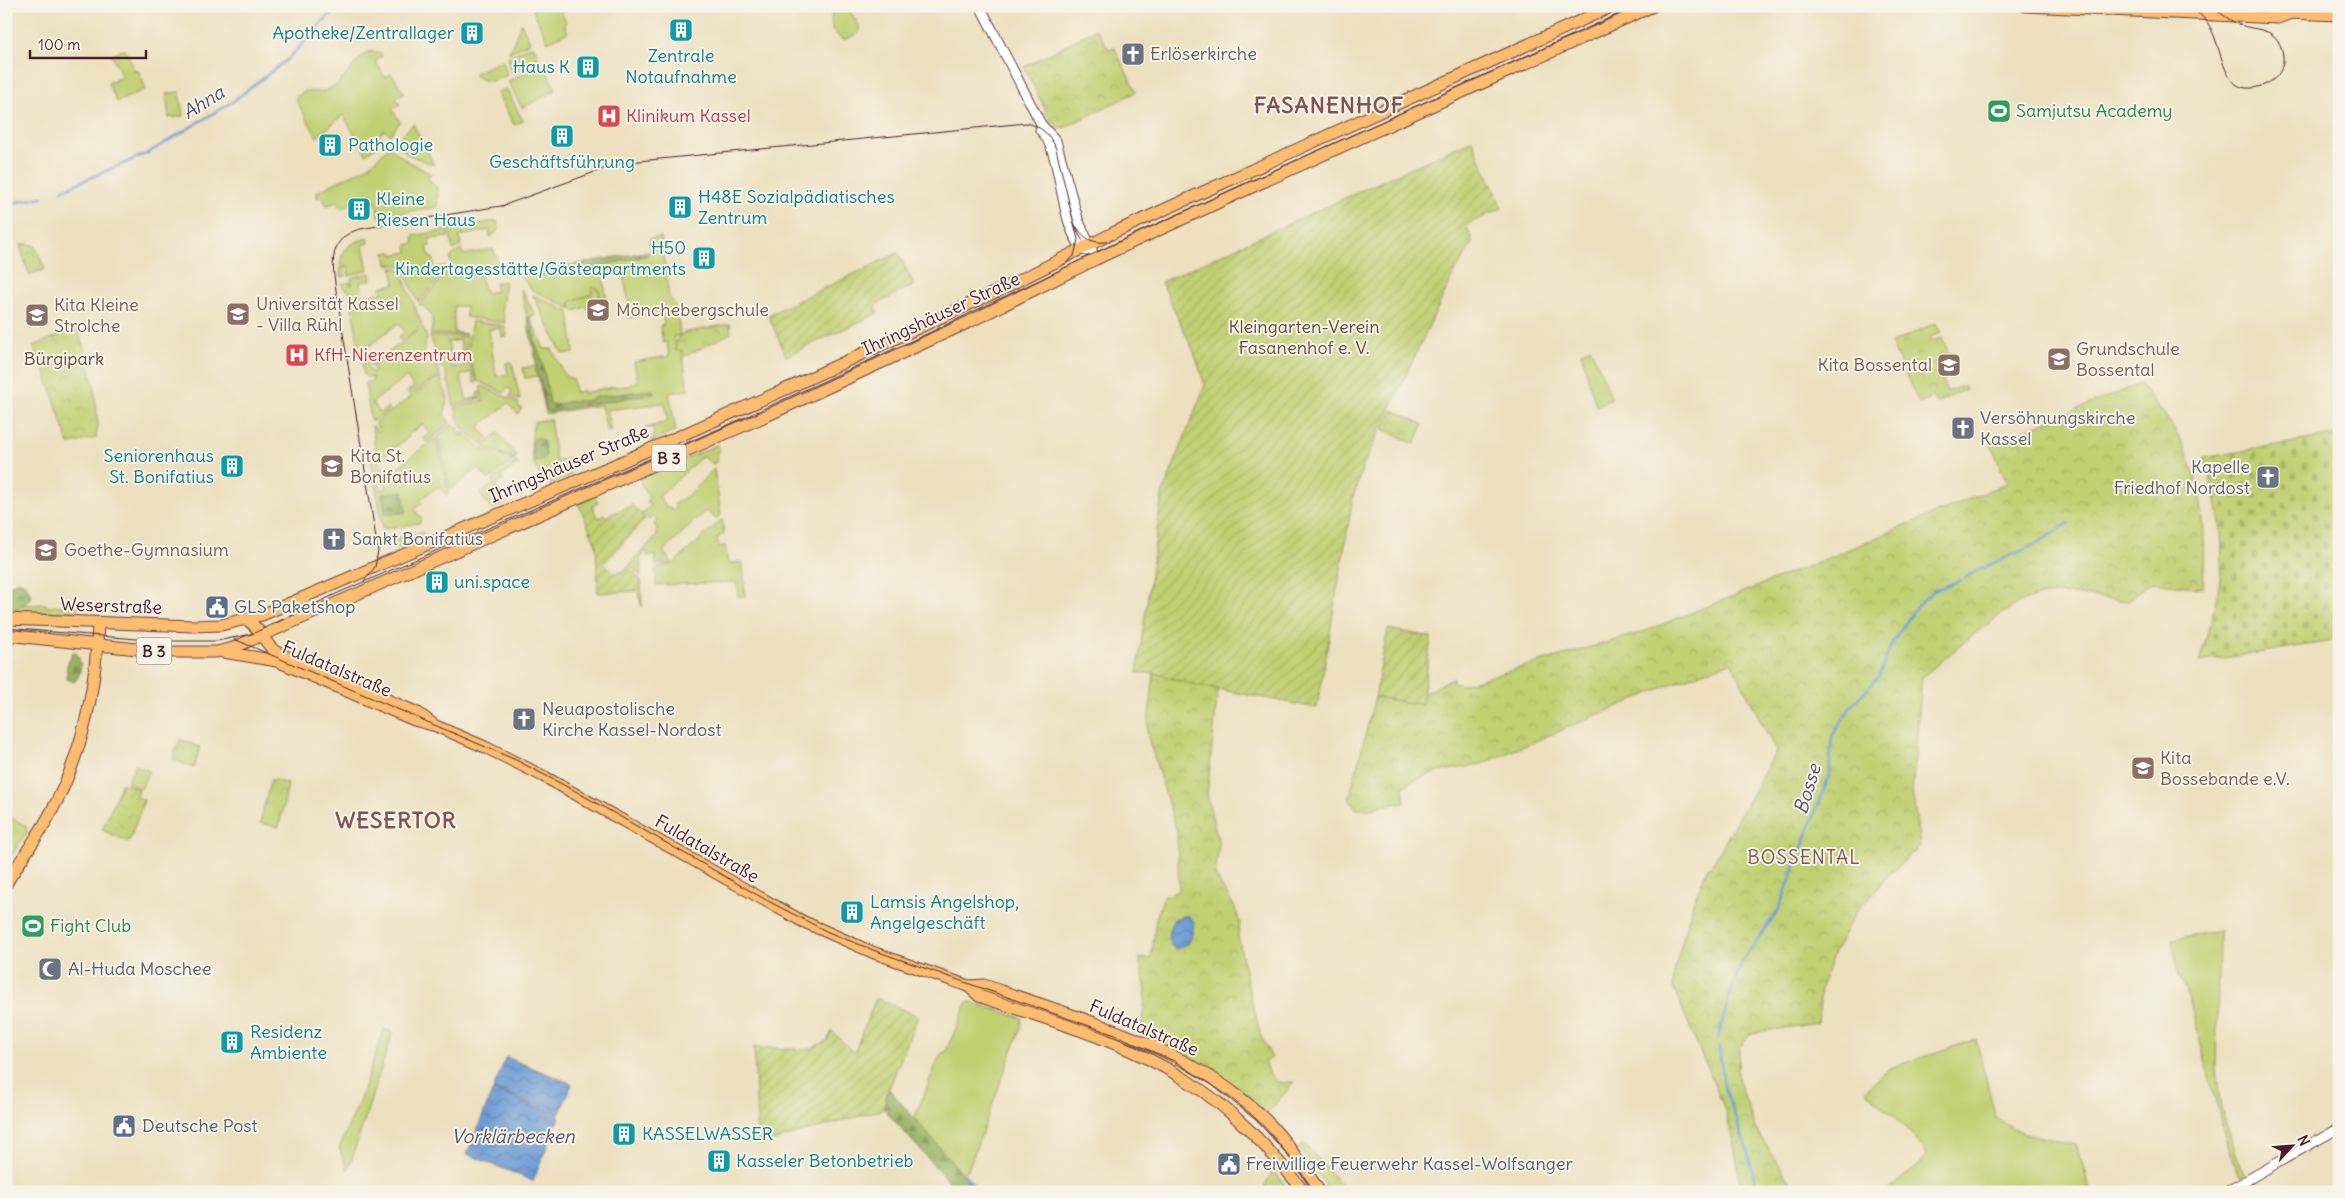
<svg xmlns="http://www.w3.org/2000/svg" width="2345" height="1198" font-family="Delius,sans-serif">
<style>
.grass{fill:#c0d072;stroke:#85784e}
.forest{fill:url(#forest-firs);stroke:#716848}
.cemetery{fill:url(#cemetery-stones);stroke:#85784e}
.park{fill:url(#park-crowns);stroke:#85784e}
.garden{fill:url(#garden-furrows);stroke:#85784e}
.water{fill:url(#water-waves);stroke:#5c5d80}
.lines{fill:none;stroke-linecap:round;stroke-linejoin:round}
.stream{stroke:#6d9bd5;stroke-width:2.5}
.minor-casing{stroke:#623c41;stroke-width:11}
.major-casing{stroke:#623c41;stroke-width:13}
.minor{stroke:#fff;stroke-width:9}
.major{stroke:#fcbd6f;stroke-width:11}
.tram{stroke:#4a1f2b;stroke-width:1}
.labels{text-anchor:middle;stroke-width:4;stroke-linejoin:round;paint-order:stroke}
.shield{fill:#f7f3e8;stroke:#7e5f64;stroke-width:1}
.shield-label{font-size:16px;font-weight:bold;fill:#4a1f2b}
.culture-label{font-size:18px;fill:#0d838f;stroke:#f7f3e8;text-anchor:start}
.worship-label{font-size:18px;fill:#5b616d;stroke:#f7f3e8;text-anchor:start}
.leisure-label{font-size:18px;fill:#27864d;stroke:#f7f3e8;text-anchor:start}
.health-label{font-size:18px;fill:#be3a42;stroke:#f7f3e8;text-anchor:start}
.education-label{font-size:18px;fill:#785e54;stroke:#f7f3e8;text-anchor:start}
.street-label{font-size:18px;fill:#4a1f2b;stroke:#f7f3e8}
.park-label{font-size:18px;fill:#684b3d;stroke:#f7f3e8}
.service-label{font-size:18px;fill:#4e5e75;stroke:#f7f3e8;text-anchor:start}
.water-label{font-size:19px;font-style:italic;fill:#58516f;stroke:#f7f3e8}
.neighbourhood-label{font-size:19px;letter-spacing:1px;fill:#835353;stroke:#f7f3e8}
.district-label{font-size:22px;font-weight:bold;letter-spacing:1px;fill:#835353;stroke:#f7f3e8}
</style>
<defs>
<pattern id="forest-firs" width="22" height="20" patternUnits="userSpaceOnUse" patternTransform="scale(1.25)"><rect width="22" height="20" fill="#98b264"/><path d="M5 1l3.5 6h-7zM16 11l3.5 6h-7z" fill="#7e9053"/></pattern>
<pattern id="cemetery-stones" width="16" height="16" patternUnits="userSpaceOnUse" patternTransform="scale(1.25)"><rect width="16" height="16" fill="#c0d072"/><path d="M2 7V4a2 2 0 0 1 4 0v3zM10 15v-3a2 2 0 0 1 4 0v3z" fill="#a6b263"/></pattern>
<pattern id="park-crowns" width="20" height="18" patternUnits="userSpaceOnUse" patternTransform="scale(1.25)"><rect width="20" height="18" fill="#c0d072"/><path d="M2 6a3 3 0 1 1 6 0M12 15a3 3 0 1 1 6 0" fill="none" stroke="#a6b263"/></pattern>
<pattern id="garden-furrows" width="10" height="10" patternUnits="userSpaceOnUse" patternTransform="scale(1.25)"><rect width="10" height="10" fill="#c0d072"/><path d="M-1 1l2-2M0 10L10 0M9 11l2-2" fill="none" stroke="#a6b263"/></pattern>
<pattern id="water-waves" width="16" height="10" patternUnits="userSpaceOnUse" patternTransform="scale(1.25)"><rect width="16" height="10" fill="#6d9bd5"/><path d="M0 5q4-4 8 0t8 0" fill="none" stroke="#5c7ead"/></pattern>
</defs>
<rect width="100%" height="100%" fill="#f7f3e8"/>
<filter id="ink" filterUnits="userSpaceOnUse"><feTurbulence type="fractalNoise" baseFrequency=".02" numOctaves="2"/><feDisplacementMap in="SourceGraphic" scale="10" xChannelSelector="R" yChannelSelector="G"/><feConvolveMatrix kernelMatrix="1 2 1 2 8 2 1 2 1" color-interpolation-filters="sRGB"/></filter>
<filter id="wash" filterUnits="userSpaceOnUse"><feTurbulence type="fractalNoise" baseFrequency=".0096" numOctaves="4" result="noise"/><feDisplacementMap in="SourceGraphic" scale="20" xChannelSelector="R" yChannelSelector="G"/><feGaussianBlur stdDeviation="1.12" result="paint"/><feColorMatrix in="noise" values="0 0 0 0 0 0 0 0 0 0 0 0 0 0 0 0 0 1.4 0 .05"/><feComposite in="paint" operator="in"/></filter>
<g filter="url(#wash)">
<rect width="100%" height="100%" fill="#ece0bf"/>
<!-- grass -->
<g class="grass">
<polygon points="531,6 559,6 566,22 564,24 568,32 548,42"/>
<polygon points="831,6 847,6 859,26 859,33 846,39 841,39 832,29"/>
<polygon points="521,23 530,42 509,53"/>
<polygon points="533,45 539,59 512,72 508,57"/>
<polygon points="125,49 135,71 138,70 146,89 117,102 108,83 122,77 112,55"/>
<path d="M368,52H379L382,56L375,61L385,77L392,74L404,93L396,98L400,105L392,109L400,122L390,135L385,130L373,140L377,146L366,154L343,115L317,137L295,98L305,91C341,97 345,69 368,52Z"/>
<path d="M503,60L507,75C493,82 486,84 473,74Z"/>
<polygon points="543,64 556,90 522,108 508,81"/>
<polygon points="506,88 523,121 514,125 497,93"/>
<polygon points="179,92 183,116 169,118 166,94"/>
<polygon points="413,124 434,165 407,154 397,144 397,140"/>
<polygon points="389,147 406,160 431,174 428,178 437,188 438,207 378,216 377,205 371,195 341,209 337,201 327,206 322,196 317,198 317,192 369,166"/>
<polygon points="497,221 499,230 490,237 489,230 459,236 461,245 453,250 449,229"/>
<polygon points="447,230 448,237 429,239 430,246 427,247 430,258 433,258 434,266 405,271 404,266 387,264 385,253 392,252 393,255 408,252 407,245 414,243 413,236"/>
<path d="M661,237L669,297C678,303 679,326 680,336H674L676,350H682L688,390L669,393L676,430L649,442L654,437L653,427L643,429L668,421L665,404L663,403L607,410L611,431H607L601,405L546,414L538,376L525,378L523,368L537,365L521,289L535,315L530,317L544,349H552L565,376L573,379L575,392L583,391L584,393L605,388V390L609,387L630,386V384L638,382L634,362L669,356L667,342L663,343L660,326L664,325L662,313L628,318L627,313L630,312L623,273H619L618,269L602,272L607,301L605,304L601,302L597,287L592,294L570,303L571,309L531,289L519,274L651,252L649,239Z"/>
<path d="M368,238L369,243L363,245L368,270L349,276L348,267H343L346,276L341,277C338,254 345,243 368,238Z"/>
<path d="M461,249L463,255L493,249L499,266L506,265V273L501,274L499,266L492,267L491,265L481,267L482,274L479,275L486,293L496,291L495,283L505,281L502,307L505,323L466,317V306H454V332L466,334H430C435,321 432,310 419,304L447,273L452,271L450,258Z"/>
<polygon points="445,266 446,271 418,302 405,273"/>
<polygon points="392,267 400,269 422,325 401,341 398,337 405,332 398,323 364,350 371,360 379,354 380,355 369,364 361,362 350,291 343,288 342,284 350,282 352,286 351,278 370,273 371,280 360,282 362,296 382,293 381,287 395,284"/>
<polygon points="533,295 569,312 574,352 573,354 562,353"/>
<polygon points="472,321 505,326 507,336 502,337 501,328 489,329 496,376 508,375 506,363 512,362 520,400 510,396 512,390 507,388 504,393 478,381 467,354"/>
<path d="M423,327L427,338C422,351 423,361 437,366L440,374L410,395L407,392L414,387L406,377L372,403L380,413L388,407L390,410L371,422L365,383L373,381L372,377H366L364,375L362,364L367,366L372,373L375,370L371,365Z"/>
<polygon points="430,336 467,336 465,351 462,351 460,340 448,342 452,367 464,366 462,354 465,354 477,382 474,383 471,372 460,376 467,400 478,397 477,393 480,392 481,398 454,406 445,369 441,367"/>
<polygon points="1591,348 1612,399 1596,406 1581,352"/>
<polygon points="440,376 448,399 444,414 450,423 427,442 424,438 430,433 423,424 408,435 409,437 378,460 387,472 374,478 371,456 375,450 372,425 378,432 380,430 375,423"/>
<polygon points="482,386 518,402 519,408 522,408 518,414 508,403 479,427 488,438 480,444 462,428 455,408 484,400 480,387"/>
<path d="M550,419L556,461L571,458L573,470L570,471L571,476L550,485C529,466 529,449 534,422Z"/>
<polygon points="452,425 458,428 460,435 464,434 463,432 480,448 514,460 488,480 479,468 450,490 438,436"/>
<polygon points="498,433 517,457 515,459 483,446"/>
<polygon points="436,438 449,494 447,496 438,486 420,500 422,503 414,509 421,518 420,523 383,529 375,480 379,480 381,490 387,489 383,478"/>
<polygon points="717,445 719,447 716,462 713,464 702,456 659,497 666,507 668,506 673,511 676,508 674,504 687,496 714,469 721,515 716,519 706,511 691,523 692,524 678,536 679,537 663,551 672,563 656,565 655,556 648,556 648,552 643,552 643,557 640,557 641,576 629,565 657,536 657,528 654,524 657,520 653,516 649,520 645,516 643,518 641,514 651,506 647,501 649,499 639,479"/>
<polygon points="516,462 518,464 501,477 503,480 495,486 502,495 498,498 501,503 507,502 492,509 480,494 494,483 492,481"/>
<polygon points="722,519 724,534 717,538 719,548 725,545 728,563 743,562 745,596 738,596 737,582 656,585 656,568 673,564"/>
<polygon points="422,532 427,536 396,549 392,548 386,540"/>
<polygon points="6,597 8,607 17,609 25,605 46,604 47,607 77,605 78,607 72,613 8,611"/>
<polygon points="135,765 149,771 141,789 127,783"/>
<polygon points="6,815 26,826 27,832 6,864"/>
<polygon points="2219,931 2216,1068 2221,1108 2241,1168 2245,1175 2240,1176 2228,1148 2188,995 2179,976 2172,939"/>
<polygon points="968,1001 1022,1018 1021,1027 968,1170 961,1173 914,1119 940,1055 946,1051"/>
<polygon points="384,1029 393,1032 348,1170 339,1148 357,1108"/>
<path d="M1976,1039L1996,1118L2020,1132L2075,1145L2083,1161L2089,1192H1885L1923,1161L1926,1156C1918,1134 1883,1108 1865,1091L1890,1068Z"/>
<polygon points="1302,1144 1305,1145 1348,1192 1331,1192 1300,1149 1299,1147"/>
<polygon points="1273,1169 1290,1192 1262,1192"/>
</g>
<!-- forest -->
<g class="forest">
<path d="M645,252L647,254L646,256C626,260 534,281 521,274Z"/>
<polygon points="528,316 533,328 535,343 542,361 550,404 556,405 571,401 588,401 596,397 652,390 655,393 548,412 545,407 540,378 536,374 536,358 529,329"/>
<polygon points="537,437 543,440 546,455 540,462 536,461 532,452 532,441"/>
<polygon points="403,491 406,512 386,515 382,494"/>
<path d="M18,581L26,585L31,596C26,605 19,609 9,609L6,588Z"/>
<path d="M72,653H76C82,661 82,675 74,682L67,679V666Z"/>
<polygon points="889,1089 978,1192 958,1192 884,1109"/>
</g>
<!-- cemetery -->
<path class="cemetery" d="M2339,434V640L2199,662C2206,639 2213,615 2218,591C2227,547 2219,501 2204,458Z"/>
<!-- park -->
<g class="park">
<polygon points="1096,29 1109,49 1114,47 1136,92 1066,127 1060,128 1051,121 1024,67"/>
<polygon points="29,244 35,246 45,269 29,275 20,245"/>
<polygon points="594,287 599,291 601,302 599,308 592,311 586,307 574,311 571,309 571,301 592,294 592,288"/>
<polygon points="1936,323 1941,333 1930,337 1932,341 1942,338 1952,360 1947,362 1949,372 1941,376 1947,392 1964,385 1966,389 1937,403 1933,397 1919,403 1891,343"/>
<polygon points="730,324 731,333 683,357 682,350 676,351 675,342 683,333"/>
<polygon points="78,328 94,384 98,424 96,438 69,444 46,375 33,346"/>
<path d="M2140,384C2150,397 2160,408 2169,421C2204,475 2207,526 2203,588L2151,582L2127,601C2097,598 2061,589 2031,598C2001,608 1949,656 1922,677L1912,791L1920,846L1891,873L1856,912L1834,952L1821,988L1818,1023L1751,1033L1739,1048L1738,1078L1755,1128L1797,1192H1741L1735,1150L1725,1110L1673,987L1674,971L1694,900L1708,868L1712,865L1776,751L1731,662L1671,684L1481,764L1432,773L1412,781L1403,787L1405,803L1376,806L1374,809H1357L1349,799L1375,697L1422,705L1423,694L1453,678V682L1461,685L1643,632L1821,561L2007,483L1991,444Z"/>
<polygon points="1392,410 1423,424 1415,444 1383,429"/>
<path d="M1154,673L1218,689L1207,795L1219,844L1215,875L1234,906L1240,923L1238,936L1248,986L1261,1036L1272,1058L1264,1062C1272,1079 1275,1086 1295,1081L1267,1114L1236,1087L1206,1066L1144,1034L1142,1023L1146,990L1139,958L1151,959L1156,919L1164,896L1179,891L1177,832L1147,734Z"/>
<polygon points="180,739 200,747 194,768 173,759"/>
<polygon points="271,779 288,784 279,827 260,823"/>
<polygon points="122,783 139,790 137,797 144,800 129,842 102,830"/>
</g>
<!-- garden -->
<g class="garden">
<polygon points="1472,140 1502,208 1466,225 1473,242 1454,273 1363,466 1353,497 1317,708 1191,684 1154,673 1137,673 1162,495 1205,385 1194,352 1161,282"/>
<polygon points="898,253 914,285 875,305 878,313 786,356 768,315"/>
<polygon points="595,496 598,503 592,506 598,518 604,515 605,517 632,505 645,519 604,563 614,573 620,573 628,567 641,580 642,607 637,591 598,593 596,544 578,503"/>
<polygon points="1388,629 1431,637 1422,705 1375,697"/>
<polygon points="876,998 918,1016 886,1096 884,1109 758,1145 754,1047 807,1050 827,1041 832,1031 854,1053"/>
</g>
<!-- water -->
<g class="water">
<path d="M1187,915L1194,921L1193,932L1188,944L1175,949C1164,941 1169,928 1174,919Z"/>
<polygon points="506,1057 572,1084 559,1115 493,1089"/>
<polygon points="493,1090 559,1117 533,1181 467,1154"/>
</g>
<g class="lines">
<!-- stream -->
<g class="stream">
<polyline points="62,190 148,153 232,102 288,59 338,6"/>
<polyline points="6,204 43,197"/>
<path d="M1965,578C1985,565 2009,557 2032,546C2045,539 2057,531 2069,523"/>
<polyline points="1718,1038 1729,997 1743,960 1779,909 1829,776 1832,736 1852,705 1879,676 1892,643 1917,606 1933,591 1961,580"/>
<polyline points="1719,1046 1724,1086 1746,1147 1758,1192"/>
<polyline points="964,1174 980,1192"/>
</g>
</g>
</g>
<g filter="url(#ink)">
<g class="lines">
<!-- minor casing -->
<g class="minor-casing">
<g id="minor">
<polyline points="980,6 1041,124 1056,141 1078,219 1096,259"/>
<path d="M1040,130C1065,153 1057,230 1086,251"/>
<polyline points="2226,1192 2339,1128"/>
</g>
</g>
<!-- major casing -->
<g class="major-casing">
<g id="major">
<polyline points="2025,6 2278,18 2291,13 2339,15"/>
<polyline points="6,619 193,626 221,625 262,615 621,462 795,385 1000,290 1115,232 1613,6"/>
<path d="M247,620C264,631 263,643 276,652L418,713L433,724"/>
<polyline points="6,635 165,652 216,652 233,648 768,415 969,322 1096,259 1256,185 1653,6"/>
<path d="M223,652L277,661L414,720L436,726L485,747L543,776L802,921L872,952L968,986L984,985C1074,1017 1174,1042 1248,1104C1278,1128 1299,1160 1320,1192"/>
<path d="M6,884C20,861 36,839 49,816C82,757 96,690 98,623"/>
<path d="M968,986L979,996C1049,1020 1123,1040 1186,1080C1233,1109 1270,1149 1304,1192"/>
</g>
</g>
<!-- minor -->
<use href="#minor" class="minor"/>
<!-- major -->
<use href="#major" class="major"/>
<!-- tram -->
<g class="tram">
<polyline points="2144,6 2192,9"/>
<path d="M2185,8C2233,15 2207,106 2264,85C2273,81 2280,75 2282,66C2284,60 2283,53 2281,47C2273,25 2253,32 2236,23C2225,18 2218,9 2206,6"/>
<path d="M502,206L603,169L629,162L1026,123C1041,126 1051,135 1056,149L1078,240L1074,256L1064,265"/>
<path d="M1077,227C1084,240 1098,246 1113,240"/>
<path d="M364,581L375,567L378,551L336,290C332,263 328,238 360,229L507,205"/>
<polyline points="6,628 160,641 217,641 252,634 338,593 728,425 933,331 1141,231 1636,6"/>
<polyline points="234,639 516,760 577,792 768,901 828,932 873,950 1118,1036 1174,1061 1211,1084 1256,1120 1289,1156 1315,1192"/>
</g>
</g>
</g>
<!-- icons -->
<defs>
<g id="building-square" transform="scale(1.25)"><rect x="-9" y="-9" width="18" height="18" rx="4" fill="#0f9aa8" stroke="#f7f3e8"/><path d="M-4-6H4V6H1V3H-1V6H-4ZM-2.5-4.3h1.7v1.8h-1.7ZM.8-4.3h1.7v1.8H.8ZM-2.5-1h1.7V.8h-1.7ZM.8-1h1.7V.8H.8Z" fill="#fff"/></g>
<g id="church-square" transform="scale(1.25)"><rect x="-9" y="-9" width="18" height="18" rx="4" fill="#6b7280" stroke="#f7f3e8"/><path d="M-1.2-6h2.4v3.5h3.3v2.4h-3.3V6h-2.4V-.1h-3.3v-2.4h3.3Z" fill="#fff"/></g>
<g id="stadium-square" transform="scale(1.25)"><rect x="-9" y="-9" width="18" height="18" rx="4" fill="#2e9e5b" stroke="#f7f3e8"/><path d="M0-5a6.5 5 0 1 0 0 10a6.5 5 0 1 0 0-10ZM-3.5-1.8h7v3.6h-7Z" fill="#fff"/></g>
<g id="hospital-square" transform="scale(1.25)"><rect x="-9" y="-9" width="18" height="18" rx="4" fill="#e0444e" stroke="#f7f3e8"/><path d="M-5-5h3v3.5h4V-5h3V5h-3V1.5h-4V5h-3Z" fill="#fff"/></g>
<g id="school-square" transform="scale(1.25)"><rect x="-9" y="-9" width="18" height="18" rx="4" fill="#8d6e63" stroke="#f7f3e8"/><path d="M0-5L7-2L0 1L-7-2ZM-4 1L0 2.5L4 1V4Q0 6-4 4Z" fill="#fff"/></g>
<g id="university-square" transform="scale(1.25)"><rect x="-9" y="-9" width="18" height="18" rx="4" fill="#8d6e63" stroke="#f7f3e8"/><path d="M0-5L7-2L0 1L-7-2ZM-4 1L0 2.5L4 1V4Q0 6-4 4Z" fill="#fff"/></g>
<g id="civic-square" transform="scale(1.25)"><rect x="-9" y="-9" width="18" height="18" rx="4" fill="#5c6f8a" stroke="#f7f3e8"/><path d="M-.6-6.5H3V-4.5H.6V-3L4-1V1h2V6H-6V1h2V-1L-.6-3ZM-1.2 2.5V6h2.4V2.5Z" fill="#fff"/></g>
<g id="mosque-square" transform="scale(1.25)"><rect x="-9" y="-9" width="18" height="18" rx="4" fill="#6b7280" stroke="#f7f3e8"/><path d="M3.5-4.9A6 6 0 1 0 3.5 4.9A5 5 0 1 1 3.5-4.9Z" fill="#fff"/></g>
</defs>
<g fill-rule="evenodd">
<use href="#building-square" x="681" y="30"/>
<use href="#building-square" x="472" y="33"/>
<use href="#church-square" x="1133" y="54"/>
<use href="#building-square" x="588" y="67"/>
<use href="#stadium-square" x="1999" y="111"/>
<use href="#hospital-square" x="609" y="116"/>
<use href="#building-square" x="562" y="136"/>
<use href="#building-square" x="330" y="145"/>
<use href="#building-square" x="680" y="207"/>
<use href="#building-square" x="359" y="209"/>
<use href="#building-square" x="704" y="258"/>
<use href="#school-square" x="598" y="310"/>
<use href="#university-square" x="238" y="314"/>
<use href="#school-square" x="37" y="315"/>
<use href="#hospital-square" x="297" y="355"/>
<use href="#school-square" x="2059" y="359"/>
<use href="#school-square" x="1949" y="365"/>
<use href="#church-square" x="1963" y="428"/>
<use href="#building-square" x="232" y="466"/>
<use href="#school-square" x="332" y="466"/>
<use href="#church-square" x="2268" y="477"/>
<use href="#church-square" x="334" y="539"/>
<use href="#school-square" x="46" y="550"/>
<use href="#building-square" x="437" y="582"/>
<use href="#civic-square" x="217" y="607"/>
<use href="#church-square" x="524" y="719"/>
<use href="#school-square" x="2143" y="768"/>
<use href="#building-square" x="852" y="912"/>
<use href="#stadium-square" x="33" y="926"/>
<use href="#mosque-square" x="50" y="969"/>
<use href="#building-square" x="232" y="1042"/>
<use href="#civic-square" x="124" y="1126"/>
<use href="#building-square" x="624" y="1134"/>
<use href="#building-square" x="719" y="1161"/>
<use href="#civic-square" x="1229" y="1164"/>
</g>
<g class="labels">
<!-- shield labels -->
<g class="shield">
<rect x="651.5" y="444.5" width="35" height="27" rx="4"/>
<rect x="136.5" y="637.5" width="35" height="27" rx="4"/>
</g>
<g class="shield-label">
<text x="669" y="464">B 3</text>
<text x="154" y="657">B 3</text>
</g>
<!-- culture labels -->
<g class="culture-label">
<text x="454" y="39" text-anchor="end">Apotheke/Zentrallager</text>
<text x="681" y="62" text-anchor="middle">Zentrale<tspan x="681" dy="21">Notaufnahme</tspan></text>
<text x="570" y="73" text-anchor="end">Haus K</text>
<text x="348" y="151">Pathologie</text>
<text x="562" y="168" text-anchor="middle">Geschäftsführung</text>
<text x="698" y="203">H48E Sozialpädiatisches<tspan x="698" dy="21">Zentrum</tspan></text>
<text x="376" y="205">Kleine<tspan x="376" dy="21">Riesen Haus</tspan></text>
<text x="686" y="254" text-anchor="end">H50<tspan x="686" dy="21">Kindertagesstätte/Gästeapartments</tspan></text>
<text x="214" y="462" text-anchor="end">Seniorenhaus<tspan x="214" dy="21">St. Bonifatius</tspan></text>
<text x="454" y="588">uni.space</text>
<text x="870" y="908">Lamsis Angelshop,<tspan x="870" dy="21">Angelgeschäft</tspan></text>
<text x="250" y="1038">Residenz<tspan x="250" dy="21">Ambiente</tspan></text>
<text x="642" y="1140">KASSELWASSER</text>
<text x="736" y="1167">Kasseler Betonbetrieb</text>
</g>
<!-- worship labels -->
<g class="worship-label">
<text x="1150" y="60">Erlöserkirche</text>
<text x="1980" y="424">Versöhnungskirche<tspan x="1980" dy="21">Kassel</tspan></text>
<text x="2250" y="473" text-anchor="end">Kapelle<tspan x="2250" dy="21">Friedhof Nordost</tspan></text>
<text x="352" y="545">Sankt Bonifatius</text>
<text x="542" y="715">Neuapostolische<tspan x="542" dy="21">Kirche Kassel-Nordost</tspan></text>
<text x="68" y="975">Al-Huda Moschee</text>
</g>
<!-- leisure labels -->
<g class="leisure-label">
<text x="2016" y="117">Samjutsu Academy</text>
<text x="50" y="932">Fight Club</text>
</g>
<!-- health labels -->
<g class="health-label">
<text x="626" y="122">Klinikum Kassel</text>
<text x="314" y="361">KfH-Nierenzentrum</text>
</g>
<!-- education labels -->
<g class="education-label">
<text x="256" y="310">Universität Kassel<tspan x="256" dy="21">- Villa Rühl</tspan></text>
<text x="54" y="311">Kita Kleine<tspan x="54" dy="21">Strolche</tspan></text>
<text x="616" y="316">Mönchebergschule</text>
<text x="2076" y="355">Grundschule<tspan x="2076" dy="21">Bossental</tspan></text>
<text x="1932" y="371" text-anchor="end">Kita Bossental</text>
<text x="350" y="462">Kita St.<tspan x="350" dy="21">Bonifatius</tspan></text>
<text x="64" y="556">Goethe-Gymnasium</text>
<text x="2160" y="764">Kita<tspan x="2160" dy="21">Bossebande e.V.</tspan></text>
</g>
<!-- street labels -->
<g class="street-label">
<text transform="translate(941 314) rotate(-25)" y="6">Ihringshäuser Straße</text>
<text transform="translate(569 464) rotate(-23)" y="6">Ihringshäuser Straße</text>
<text transform="translate(111 606) rotate(2)" y="6">Weserstraße</text>
<text transform="translate(337 669) rotate(23)" y="6">Fuldatalstraße</text>
<text transform="translate(707 849) rotate(30)" y="6">Fuldatalstraße</text>
<text transform="translate(1144 1028) rotate(23)" y="6">Fuldatalstraße</text>
</g>
<!-- park labels -->
<g class="park-label">
<text x="1304" y="333">Kleingarten-Verein<tspan x="1304" dy="21">Fasanenhof e. V.</tspan></text>
<text x="64" y="365">Bürgipark</text>
</g>
<!-- service labels -->
<g class="service-label">
<text x="234" y="613">GLS Paketshop</text>
<text x="142" y="1132">Deutsche Post</text>
<text x="1246" y="1170">Freiwillige Feuerwehr Kassel-Wolfsanger</text>
</g>
<!-- water labels -->
<g class="water-label">
<text transform="translate(203 102) rotate(-32)" y="7">Ahna</text>
<text transform="translate(1807 789) rotate(-73)" y="7">Bosse</text>
<text x="513" y="1143">Vorklärbecken</text>
</g>
<!-- neighbourhood labels -->
<g class="neighbourhood-label">
<text x="1804" y="864">BOSSENTAL</text>
</g>
<!-- district labels -->
<g class="district-label">
<text x="1329" y="113">FASANENHOF</text>
<text x="396" y="828">WESERTOR</text>
</g>
</g>
<!-- margin -->
<rect width="2345" height="1198" fill="none" stroke="#f7f3e8" stroke-width="25"/>
<!-- north arrow -->
<g transform="translate(2292 1146) rotate(64)" stroke="#f7f3e8" stroke-width="4" paint-order="stroke">
<path d="M0-4L9 19L0 12L-9 19Z" fill="#4a1f2b"/>
<text y="-8" font-size="14" font-weight="bold" text-anchor="middle" fill="#4a1f2b">N</text>
</g>
<!-- scale -->
<path d="M30 50v8h116v-8" fill="none" stroke="#4a1f2b" stroke-width="2.5"/>
<text x="38" y="50" font-size="15" fill="#4a1f2b" stroke="#f7f3e8" stroke-width="4" paint-order="stroke">100 m</text>
</svg>
